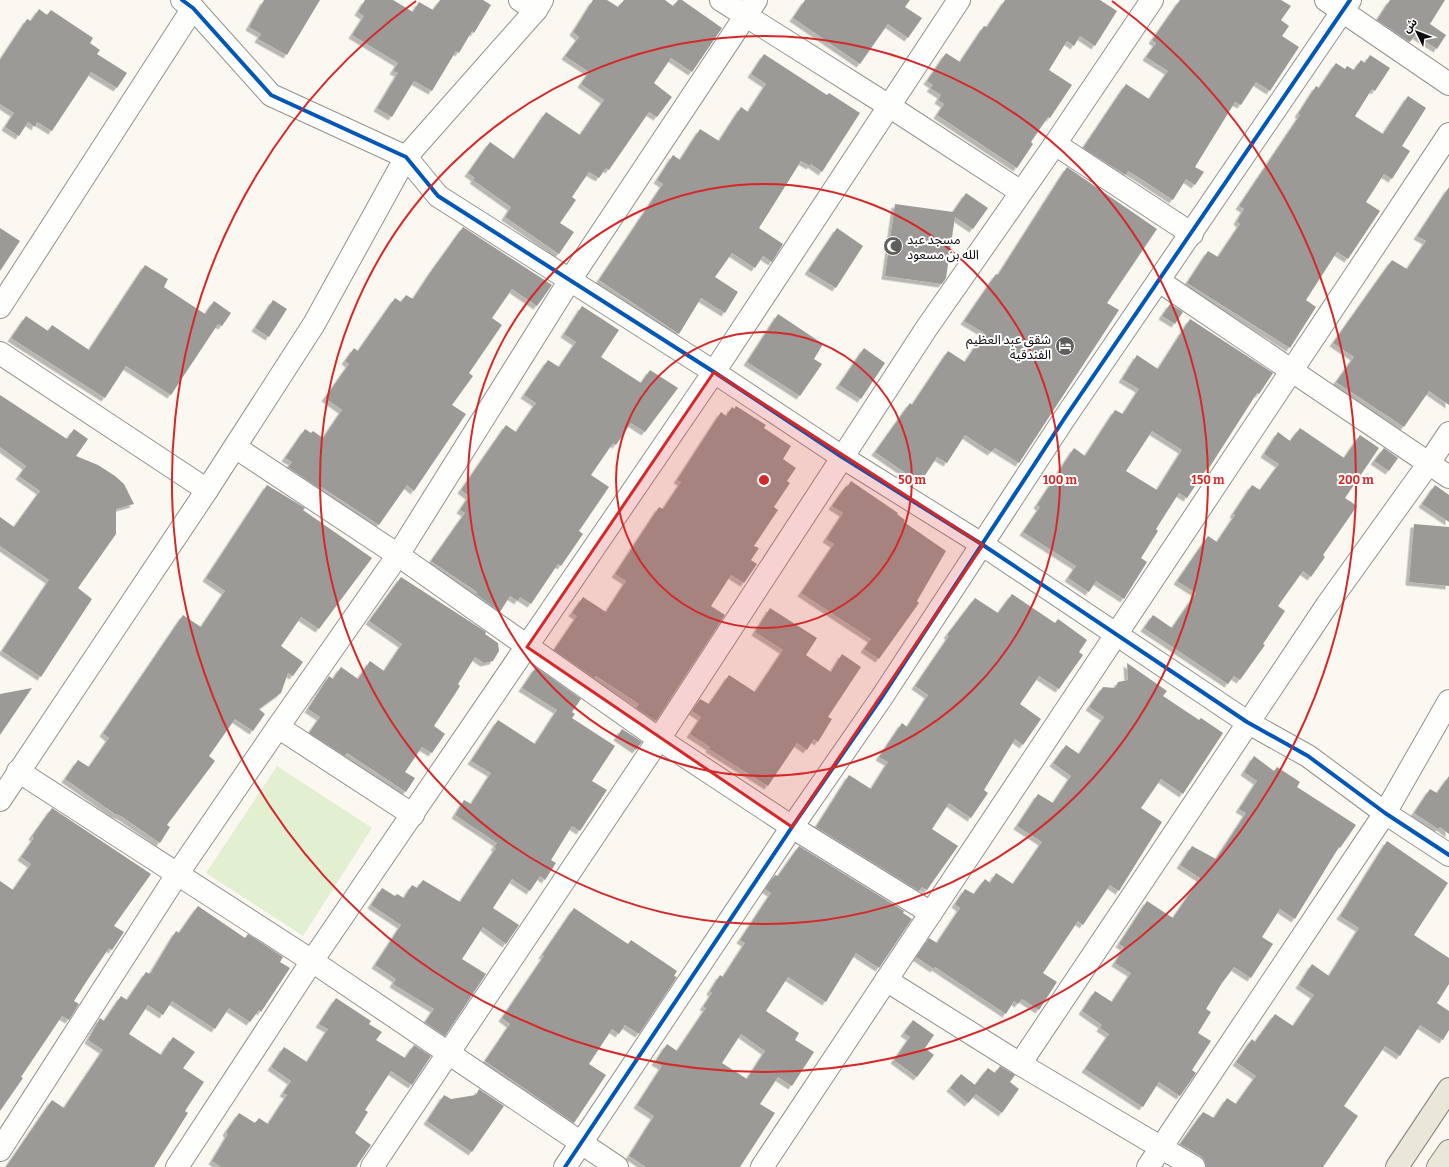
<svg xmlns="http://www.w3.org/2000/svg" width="1449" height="1167" font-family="Bitter,'Noto Sans Arabic',serif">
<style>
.green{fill:#e2efd1}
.building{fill:#9c9a96;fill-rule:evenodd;filter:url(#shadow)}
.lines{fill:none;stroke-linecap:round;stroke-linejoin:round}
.minor-casing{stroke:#93928f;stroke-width:24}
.major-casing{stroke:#80807c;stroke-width:24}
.minor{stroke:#fefefd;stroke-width:22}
.major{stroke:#ebe7d8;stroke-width:22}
.cycleway-casing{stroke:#fff;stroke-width:6}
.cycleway{stroke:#0057b8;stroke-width:4}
.marked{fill:#d62828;fill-opacity:0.2;stroke:#d62828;stroke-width:3;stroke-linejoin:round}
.ring{fill:none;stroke:#d62828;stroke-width:2}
.labels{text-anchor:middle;stroke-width:4;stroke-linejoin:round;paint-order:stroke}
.poi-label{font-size:13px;fill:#0c0c0c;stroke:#fff;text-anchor:start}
.centre{fill:#d62828;stroke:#fff;stroke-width:2}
.ring-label{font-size:12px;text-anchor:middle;font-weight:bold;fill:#d62828;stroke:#fff;stroke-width:4;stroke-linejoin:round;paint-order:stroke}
</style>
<defs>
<filter id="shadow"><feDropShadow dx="-3.5" dy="3.5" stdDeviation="0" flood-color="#0004"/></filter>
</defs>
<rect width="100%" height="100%" fill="#faf8f0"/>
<!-- green -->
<polygon class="green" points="277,766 372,828 303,936 206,873"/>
<!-- building -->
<g class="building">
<polygon points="264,0 320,0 287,55 258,39 261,34 249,27"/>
<polygon points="365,0 393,0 413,12 419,2 433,10 440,0 483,0 491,5 474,33 472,31 459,53 456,51 432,91 414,81 392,117 377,108 398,73 393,71 398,63 352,35 364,16 358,12"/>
<polygon points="593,0 607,0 618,7 624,0 665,0 673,6 678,0 682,0 722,28 692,72 671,58 654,83 672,97 657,117 649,112 609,170 606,168 599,178 589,172 572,197 576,200 560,223 574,232 559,254 505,217 511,207 473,180 475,178 468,173 490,142 514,159 546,112 580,135 604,100 581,84 589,72 565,56 579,37 573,32"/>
<polygon points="805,0 910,0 905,7 922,18 908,38 888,24 860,64 793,18"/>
<polygon points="1005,0 1100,0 1117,11 1095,46 1080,36 1074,46 1067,41 1049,70 1072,85 1050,118 1048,117 1031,142 1033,144 1017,168 937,115 944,104 938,100 941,95 930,88 933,85 927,81 946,53 960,62 984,26 987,27"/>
<polygon points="1180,0 1281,0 1291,6 1281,20 1289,26 1282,36 1299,47 1270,91 1256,82 1241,105 1235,102 1195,167 1204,172 1195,185 1186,179 1173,200 1138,177 1128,171 1126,175 1083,148 1126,84 1149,99 1168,71 1146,57 1156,43 1152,40"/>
<polygon points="1390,0 1445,0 1430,24 1446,35 1437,49 1415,35 1410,42 1377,20"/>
<polygon points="39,9 47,15 51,10 93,38 90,43 100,50 97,54 127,73 117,88 91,72 52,131 37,122 35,127 28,122 19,136 5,127 14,113 0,104 0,60 27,19 31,21"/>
<polygon points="764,54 827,95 829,93 860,113 822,172 811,164 810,166 801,161 759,228 783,244 772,262 763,256 755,268 732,253 715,277 738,292 725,313 701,298 679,334 599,280 663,184 657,180 673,155 680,160 700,129 719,141 741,107 748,112 766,84 751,74"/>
<polygon points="1370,55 1390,68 1375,91 1372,89 1355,116 1383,134 1408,96 1426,108 1402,146 1410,151 1392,179 1384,174 1366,202 1380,211 1348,259 1337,252 1306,300 1316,307 1290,348 1187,283 1208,251 1218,257 1240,224 1237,221 1244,209 1239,206 1300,115 1298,114 1316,86 1319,88 1336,63 1345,69 1347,66 1354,70 1361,60 1365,63"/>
<polygon points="1067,167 1157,229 1107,303 1119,310 1019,463 995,448 991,452 965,435 947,463 937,457 920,483 875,452 910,403 912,405 948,351 965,362 984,333 964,321 996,274 998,275"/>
<polygon points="1449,187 1449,405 1429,391 1404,427 1336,382 1354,357 1333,343 1392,260 1407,269 1426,241 1417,236"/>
<polygon points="966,193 988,208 973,229 955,217 946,278 942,284 885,276 895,204 953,212"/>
<polygon points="463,227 552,285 537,306 512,289 492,318 502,325 469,373 473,376 452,405 466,414 414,491 407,485 379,525 320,486 319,488 288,467 292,462 285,458 305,429 311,433 313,431 323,438 342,410 325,398 349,364 345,361 354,348 358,351 395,298 401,302 406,295 413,299 430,273"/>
<polygon points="0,228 20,241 0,271"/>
<polygon points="837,228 863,246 836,288 808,271"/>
<polygon points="145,265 168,279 164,287 205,314 214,301 231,313 222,326 218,324 171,395 126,366 105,398 11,338 26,316 48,331 52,325 89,350"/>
<polygon points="273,300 287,309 269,337 255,328"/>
<polygon points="1170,304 1183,312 1175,324 1162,316"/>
<polygon points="582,306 619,330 601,357 641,383 650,370 678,388 645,432 631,423 616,445 613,443 591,475 609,487 579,531 583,534 561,566 558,564 531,604 520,597 518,601 510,596 500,612 476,594 477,592 431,561 465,513 460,510 469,496 461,490 506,425 516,432 536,403 524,395 548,360 559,367 576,342 564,334"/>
<polygon points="778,314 823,344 814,359 822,364 800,396 747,362"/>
<path d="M1190,319L1273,373L1259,394L1257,393L1209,468L1208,467L1187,498L1179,493L1156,529L1158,531L1141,558L1147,562L1124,599L1096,581L1089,592L1068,578L1076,566L1023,532L1040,507L1037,505L1074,448L1085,456L1115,410L1123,414L1139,389L1122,379L1137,355L1158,369ZM1152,431L1182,450L1157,490L1126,471Z"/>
<polygon points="864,348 885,363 861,399 839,385"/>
<polygon points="0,395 67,439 74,429 88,439 76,456 98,465 115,476 124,484 134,504 116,509 116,534 78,588 92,599 41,677 2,651 49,580 0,546 0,517 14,527 40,491 19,476 26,466 0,447"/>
<polygon points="736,406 766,425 764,428 791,446 783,459 796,468 787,481 790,483 774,507 778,510 754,546 759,548 751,560 757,564 744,583 731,575 711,606 725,615 656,721 636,708 639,704 596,676 594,678 554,650 577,616 572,613 583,597 606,612 626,581 615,574 659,507 663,509 681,482 677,480 721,412 726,416 732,407 734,409"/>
<polygon points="1300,428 1344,458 1360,435 1379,448 1345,498 1357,506 1323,555 1325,557 1311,577 1303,571 1278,606 1285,611 1263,644 1265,645 1240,680 1234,676 1228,684 1144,628 1153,615 1172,628 1196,593 1177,581 1208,536 1217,542 1235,515 1233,514 1252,485 1260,490 1279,464 1264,454 1278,432 1290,441"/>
<polygon points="1384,448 1398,458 1389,471 1374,461"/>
<polygon points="851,481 898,513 897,514 905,520 904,522 946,551 917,601 919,603 879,659 864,649 871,639 801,593 834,544 826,539 843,513 832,506 846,486 847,487"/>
<polygon points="267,485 305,508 303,510 372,558 319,629 301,617 281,646 303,662 293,676 288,673 281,693 259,709 265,714 253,731 235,719 209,756 215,761 167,825 170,827 160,843 121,816 115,814 65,779 78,760 89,767 109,738 103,733 183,615 201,627 225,591 206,578"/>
<polygon points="1435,485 1449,495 1449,522 1422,504"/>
<polygon points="1414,524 1449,527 1449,586 1409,582"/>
<polygon points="401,577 486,632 485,634 498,643 499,651 493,661 484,663 475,657 458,684 460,686 455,694 434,726 445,734 432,753 422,747 405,772 415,778 406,792 347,753 345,756 309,733 320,717 308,709 329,676 333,679 341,667 358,679 370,661 384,671 402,644 369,621"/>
<polygon points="1012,594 1055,623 1058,619 1087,640 1079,652 1083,655 1059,689 1039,676 1020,704 1041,719 1023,745 1015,739 984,790 988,793 971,818 949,803 932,829 958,846 927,890 922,887 919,891 816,827 849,775 871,789 888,762 879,757 902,723 907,727 928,695 915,686 949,636 947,635 975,598 998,613"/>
<polygon points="770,608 817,638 806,655 831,672 842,654 861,667 828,717 832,719 818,742 814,739 807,750 797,743 768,786 709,749 710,747 690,734 701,717 692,711 700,699 709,704 729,675 755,692 783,650 755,632"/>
<polygon points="1127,663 1167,691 1163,696 1199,720 1201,718 1223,733 1183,794 1161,779 1141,808 1162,822 1119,891 1110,885 1083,925 1078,921 1043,973 1057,982 1039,1010 1022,999 1018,1004 1014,1001 1006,1014 935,967 934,969 916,957 929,938 937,943 960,908 955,904 965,889 974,894 985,879 990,883 996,873 1013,884 1042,842 1017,826 1038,794 1053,803 1071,776 1053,763 1066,745 1079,754 1104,717 1089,707 1103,687 1115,688 1118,682 1128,680"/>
<polygon points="536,667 581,699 572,712 575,714 572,718 615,746 592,781 607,790 580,831 572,826 551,860 556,863 545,880 540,876 530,891 512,879 493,908 519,925 506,944 483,927 462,959 486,974 445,1036 425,1022 434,1009 393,984 396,979 375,965 401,925 371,905 382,888 395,896 397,894 404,898 412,885 417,888 423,880 460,902 496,848 494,847 497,843 455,815 464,800 471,804 491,773 471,761 498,720 535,744 557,710 522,688"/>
<polygon points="32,688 0,735 0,694"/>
<polygon points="622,729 642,742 636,750 617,737"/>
<polygon points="1254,756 1274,771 1277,767 1300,782 1297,787 1356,825 1340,848 1339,847 1295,919 1280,909 1262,937 1273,944 1251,978 1234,967 1222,983 1206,1009 1211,1012 1198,1033 1211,1041 1192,1070 1196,1073 1180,1096 1159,1082 1143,1107 1085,1069 1109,1034 1100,1028 1102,1025 1082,1011 1095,991 1112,1002 1131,973 1115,963 1124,947 1119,944 1147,901 1173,918 1200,878 1180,865 1192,846 1216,859 1246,813 1239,809 1257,781 1244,772"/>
<polygon points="1449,776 1449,834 1440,827 1438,829 1414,813 1430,789 1437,793"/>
<polygon points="52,808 151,874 114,926 124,932 112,950 109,948 88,979 74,1001 79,1004 69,1020 62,1016 21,1077 23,1078 0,1111 0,881 13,890 31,864 21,857 34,838 32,836"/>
<polygon points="1387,841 1448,883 1414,935 1449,958 1449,984 1437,1003 1449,1011 1449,1030 1443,1040 1420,1025 1400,1056 1385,1046 1344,1106 1358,1116 1323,1167 1206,1167 1205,1161 1201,1156 1180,1144 1203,1112 1214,1118 1227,1098 1236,1104 1256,1076 1236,1062 1252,1039 1255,1042 1275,1014 1293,1026 1314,995 1299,985 1312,964 1329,976 1359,928 1340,916"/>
<path d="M799,846L904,911L903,913L912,919L879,968L856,953L826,1002L788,977L766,1011L799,1033L795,1040L814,1052L792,1086L778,1077L760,1104L775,1113L740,1167H646L629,1156L654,1116L637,1105L662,1066L655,1062L667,1044L677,1051L706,1008L703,1007L712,993L710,991L720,975L723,977L745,943L740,940L771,893L765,889L775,875L778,876ZM741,1034L765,1051L747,1079L722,1063Z"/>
<polygon points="198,906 245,938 248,934 283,957 280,962 290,968 261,1012 259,1010 250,1022 229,1008 215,1029 172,1001 163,1015 148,1005 129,1034 161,1055 173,1037 195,1052 183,1068 204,1082 185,1111 188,1113 154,1167 6,1167 52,1100 64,1108 103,1050 88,1040 100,1018 104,1021 121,996 127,1000 146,972 150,974 176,931 179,933"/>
<polygon points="574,908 628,944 631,940 677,971 674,976 677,977 639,1034 625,1025 619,1034 612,1029 589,1064 606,1075 574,1123 485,1061 510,1024 502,1018 544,956 542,955"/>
<polygon points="336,998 371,1021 369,1024 382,1032 376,1040 405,1058 414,1045 431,1056 412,1085 391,1071 365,1110 368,1112 355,1133 371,1145 356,1167 221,1167 212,1161 228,1134 226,1132 239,1113 255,1123 259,1118 268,1124 287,1095 283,1093 291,1081 271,1067 284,1047 307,1062 328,1029 319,1024"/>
<polygon points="913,1020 934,1035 925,1048 934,1055 917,1077 894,1060 910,1037 904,1033"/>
<polygon points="1000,1066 1015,1075 1010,1082 1019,1089 1002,1113 976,1094 968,1103 950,1088 961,1074 975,1085 988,1068 995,1073"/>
<polygon points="479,1089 504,1106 472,1152 427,1121 444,1095 451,1099 476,1095"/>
</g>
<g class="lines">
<!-- minor casing -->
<g class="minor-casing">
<g id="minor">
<polyline points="182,0 193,8 271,95 406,157 438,196 714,372 842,457 983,545 1247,722 1308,756 1385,813 1449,855"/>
<polyline points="520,0 536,10"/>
<polyline points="721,0 889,106 1021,192"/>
<polyline points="1326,0 1449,84"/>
<polyline points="1055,144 1192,234"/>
<polyline points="1159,281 1449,477"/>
<polyline points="0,307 193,8"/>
<polyline points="0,353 207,490"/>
<polyline points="235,447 398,555 659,739 792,827 931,913"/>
<polyline points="278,727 413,815"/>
<polyline points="18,771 312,961 617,1167"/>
<polyline points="0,800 207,490 314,324 406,157 536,10 542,0"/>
<polyline points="886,980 1020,1064 1194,1167"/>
<polyline points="1020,1064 1327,605 1429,463 1449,433"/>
<polyline points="0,1150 178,873 278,727 398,555 570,280 756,0"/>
<polyline points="177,1167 312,961 714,372 959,0"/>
<polyline points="372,1167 659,739 926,329 1055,144 1152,0"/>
<polyline points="565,1167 792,827 882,697 1064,419 1350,0"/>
<polyline points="762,1167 1449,134"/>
<polyline points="1148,1167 1385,813 1449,701"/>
</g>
</g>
<!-- major casing -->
<g class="major-casing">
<g id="major">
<polyline points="1397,1167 1449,1089"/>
<polyline points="1438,1167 1449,1151"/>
</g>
</g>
<!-- minor -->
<use href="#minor" class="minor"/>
<!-- major -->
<use href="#major" class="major"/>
<!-- cycleway casing -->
<g class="cycleway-casing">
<g id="cycleway">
<polyline points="182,0 193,8 271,95 406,157 438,196 714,372 842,457 983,545 1247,722 1308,756 1385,813 1449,855"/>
<polyline points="565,1167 792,827 882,697 1064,419 1350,0"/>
</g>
</g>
<!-- cycleway -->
<use href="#cycleway" class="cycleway"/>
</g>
<!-- marked area -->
<path class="marked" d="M714,372L983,545L792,827L527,647Z"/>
<!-- distance rings -->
<g class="ring">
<circle cx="764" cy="480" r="148"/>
<circle cx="764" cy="480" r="296"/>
<circle cx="764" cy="480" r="444"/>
<path d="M1112 1A592 592 0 1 1 416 1"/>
</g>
<!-- icons -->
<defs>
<g id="mosque-disc" transform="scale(1)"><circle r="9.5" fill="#5f5f5c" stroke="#fff"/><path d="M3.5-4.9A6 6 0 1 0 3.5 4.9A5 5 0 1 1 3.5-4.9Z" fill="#fff"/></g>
<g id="hotel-disc" transform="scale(1)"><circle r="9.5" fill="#5f5f5c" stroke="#fff"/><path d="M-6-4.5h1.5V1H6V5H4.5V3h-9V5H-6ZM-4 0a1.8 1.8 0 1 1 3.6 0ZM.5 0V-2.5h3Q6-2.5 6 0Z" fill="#fff"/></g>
</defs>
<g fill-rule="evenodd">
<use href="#mosque-disc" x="893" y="246"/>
<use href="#hotel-disc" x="1065" y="346"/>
</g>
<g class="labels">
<!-- poi labels -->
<g class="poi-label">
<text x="907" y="244">مسجد عبد<tspan x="907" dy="15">الله بن مسعود</tspan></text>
<text x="1051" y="344" text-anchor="end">شقق عبد العظيم<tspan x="1051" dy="15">الفندقية</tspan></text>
</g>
</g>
<circle cx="764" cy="480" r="6" class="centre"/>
<g class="ring-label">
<text x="912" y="484">50 m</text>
<text x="1060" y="484">100 m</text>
<text x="1208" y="484">150 m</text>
<text x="1356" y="484">200 m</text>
</g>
<!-- north arrow -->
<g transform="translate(1417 32) rotate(313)" stroke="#ffffff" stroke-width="3" paint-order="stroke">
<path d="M0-3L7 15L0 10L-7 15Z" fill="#0c0c0c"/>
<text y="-6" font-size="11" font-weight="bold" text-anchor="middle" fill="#0c0c0c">ش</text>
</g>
</svg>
